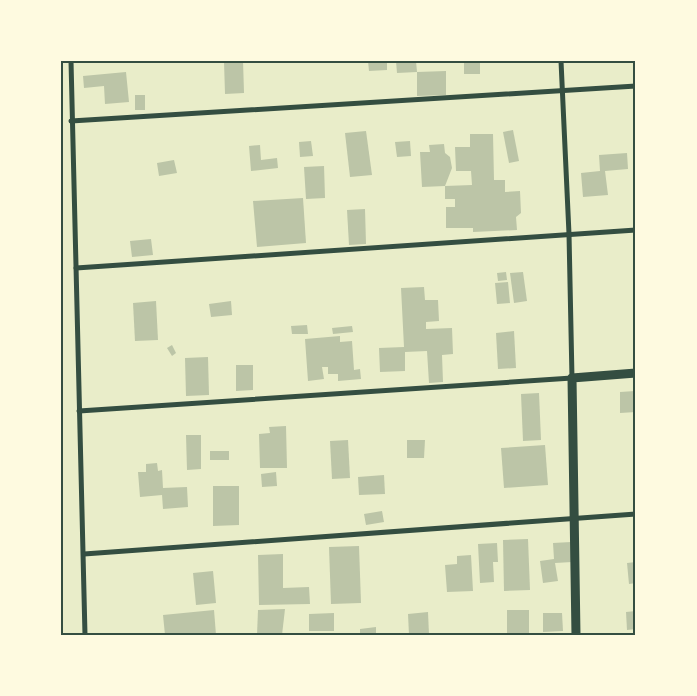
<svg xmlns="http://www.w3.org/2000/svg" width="697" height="696" font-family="'DejaVu Sans',sans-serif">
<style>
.building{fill:#bcc5a7}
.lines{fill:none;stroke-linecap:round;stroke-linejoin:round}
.minor{stroke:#344e41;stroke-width:5}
.tertiary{stroke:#344e41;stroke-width:9}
.neatline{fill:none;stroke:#344e41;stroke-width:2}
</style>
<rect width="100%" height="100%" fill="#e9edc9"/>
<!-- building -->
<g class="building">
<polygon points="224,61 243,61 244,93 225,94"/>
<polygon points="368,61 387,61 387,70 369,71"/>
<polygon points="396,61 416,61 417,72 397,73"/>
<rect x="464" y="61" width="16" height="13"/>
<polygon points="446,71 446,95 417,96 417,72"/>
<polygon points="126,72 129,102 105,104 104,86 84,88 83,76"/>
<rect x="135" y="95" width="10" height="15"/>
<polygon points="513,130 519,161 509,163 503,132"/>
<polygon points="366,131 372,175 350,177 345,133"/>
<polygon points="470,134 493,134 494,180 505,180 505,192 520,191 521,213 516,217 517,230 473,232 473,228 446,228 446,207 455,207 455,199 445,199 445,186 472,185 471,171 456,171 455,147 470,147"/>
<polygon points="311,141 313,156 300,157 299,142"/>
<polygon points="410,141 411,156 397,157 395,142"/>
<polygon points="444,144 445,153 450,157 452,168 445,186 422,187 420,152 430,152 429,145"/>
<polygon points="260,145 261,160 277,158 278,168 251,171 249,146"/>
<polygon points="627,153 628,169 605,171 608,195 583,197 581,173 600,171 599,155"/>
<polygon points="174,160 177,173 159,176 157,163"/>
<polygon points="324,166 325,198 306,199 304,167"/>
<polygon points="303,198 306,243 257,247 253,201"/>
<polygon points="365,209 366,244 349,245 347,210"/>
<polygon points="151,239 153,255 132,257 130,241"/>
<polygon points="506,272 507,280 498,281 497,273"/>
<polygon points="523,272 527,301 514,303 510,273"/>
<rect x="633" y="274" width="3" height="19"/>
<polygon points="508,282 510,303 497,304 495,283"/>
<polygon points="424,287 425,300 438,300 439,321 426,322 426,329 452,328 453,354 442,355 443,382 429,383 427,351 405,352 405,371 380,372 379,348 404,347 401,288"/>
<polygon points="156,301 158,340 135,341 133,303"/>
<polygon points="231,301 232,315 211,317 209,304"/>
<polygon points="307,325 308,334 292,334 291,326"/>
<polygon points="352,326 353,332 333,334 332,328"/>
<polygon points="514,331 516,368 498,369 496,333"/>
<polygon points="340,336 340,342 352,341 354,370 360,369 361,379 338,381 338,374 328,374 328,367 322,367 324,379 308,381 305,339"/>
<polygon points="172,345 176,353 172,356 167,348"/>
<polygon points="208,357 209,395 186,396 185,358"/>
<polygon points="236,365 253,365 253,390 236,391"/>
<polygon points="635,391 636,412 620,413 620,392"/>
<polygon points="539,393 541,440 523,441 521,394"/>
<polygon points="286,426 287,468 260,468 259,434 270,433 269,427"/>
<polygon points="186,435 201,435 201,469 187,470"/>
<polygon points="348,440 350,478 332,479 330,441"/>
<polygon points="407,440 425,440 424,458 407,458"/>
<polygon points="545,445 548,485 504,488 501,448"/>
<rect x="210" y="451" width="19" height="9"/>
<polygon points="157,463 158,471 162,470 163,488 187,487 188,507 163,509 162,495 140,497 138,472 146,472 146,464"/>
<polygon points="276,472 277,486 262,487 261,474"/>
<polygon points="384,475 385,494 359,495 358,477"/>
<polygon points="213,486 239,486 239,525 213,526"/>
<polygon points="382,511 384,522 366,525 364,514"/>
<polygon points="528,539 530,590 504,591 503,540"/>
<polygon points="571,542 572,562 555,563 558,581 543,583 540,561 554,559 553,543"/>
<polygon points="497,543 498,562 493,562 494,582 480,583 478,544"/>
<polygon points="359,546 361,603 331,604 329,547"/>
<polygon points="283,554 283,588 309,587 310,604 259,605 258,555"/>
<polygon points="471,555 473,591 447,592 445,565 457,564 457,556"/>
<polygon points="636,562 636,583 629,584 627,563"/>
<polygon points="213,571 216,603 196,605 193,573"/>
<polygon points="285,609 282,635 257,635 258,610"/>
<polygon points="214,610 216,635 165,635 163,615"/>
<rect x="507" y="610" width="22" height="24"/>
<polygon points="636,611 636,629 627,630 626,612"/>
<polygon points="428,612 429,635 409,635 408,614"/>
<polygon points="334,613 334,631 309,631 309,614"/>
<polygon points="543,613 562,613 563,631 543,632"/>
<polygon points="376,627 376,635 360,635 360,629"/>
</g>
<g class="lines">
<!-- minor -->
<g class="minor">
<polyline points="71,61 85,635"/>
<polyline points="71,121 636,86"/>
<polyline points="76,268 636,230"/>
<polyline points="79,411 572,378 569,234 561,61"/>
<polyline points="84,554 636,514"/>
</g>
<!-- tertiary -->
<polyline class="tertiary" points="576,635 572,378 636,373"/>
</g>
<!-- border -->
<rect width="697" height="696" fill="none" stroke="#fefae0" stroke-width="125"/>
<rect x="62" y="62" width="572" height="572" class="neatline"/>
</svg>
